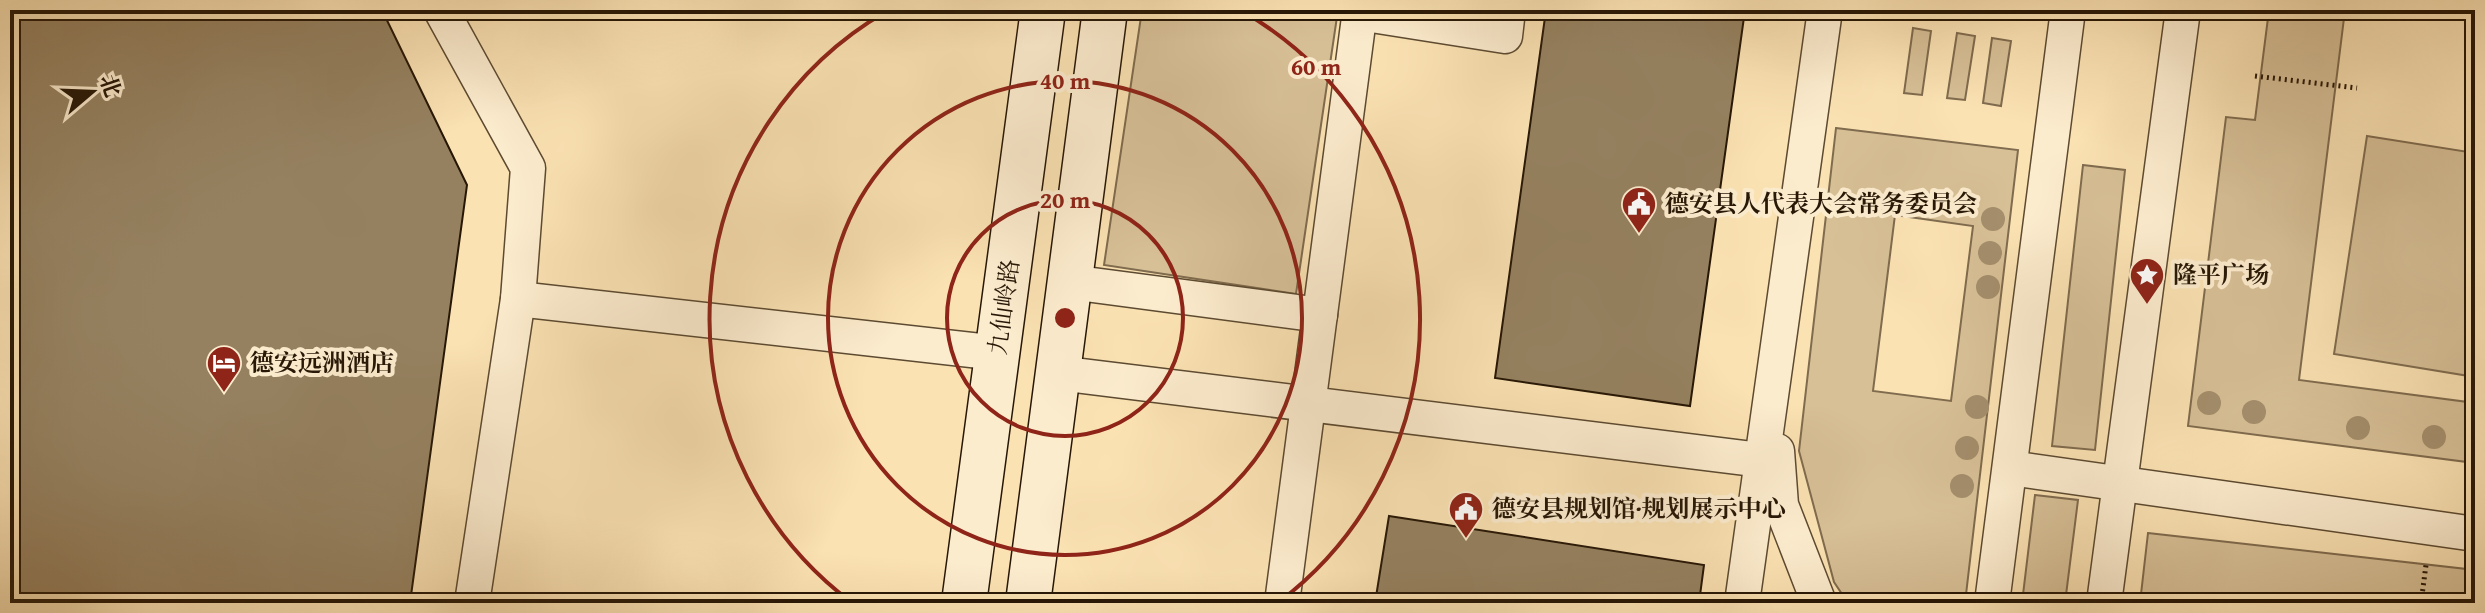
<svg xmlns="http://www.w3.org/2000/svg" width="2485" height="613" font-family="'Gentium Book Plus','Noto Serif SC',serif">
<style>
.green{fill:#d7bf96;stroke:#7f6b4e;stroke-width:2;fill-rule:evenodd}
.building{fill:#958160;stroke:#271706;stroke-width:2}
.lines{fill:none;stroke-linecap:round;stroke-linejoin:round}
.street-casing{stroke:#5c4a31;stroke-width:37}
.secondary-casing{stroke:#271706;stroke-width:47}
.path{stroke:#271706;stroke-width:5;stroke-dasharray:2 4;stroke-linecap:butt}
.street{stroke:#fcecce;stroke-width:34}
.secondary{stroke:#fcecce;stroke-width:44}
.tree{fill:#a48e6c}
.ring{fill:none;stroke:#8f2418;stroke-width:4}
.labels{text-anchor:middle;stroke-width:8;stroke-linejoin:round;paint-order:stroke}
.poi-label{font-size:24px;font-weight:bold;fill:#271706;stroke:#fcecce;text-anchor:start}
.street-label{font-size:24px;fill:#271706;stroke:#fcecce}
.centre{fill:#8f2418;stroke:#fcecce;stroke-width:4}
.ring-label{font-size:24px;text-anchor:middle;font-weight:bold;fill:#8f2418;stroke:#fcecce;stroke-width:8;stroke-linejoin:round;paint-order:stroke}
</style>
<rect width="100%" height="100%" fill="#fbe2b3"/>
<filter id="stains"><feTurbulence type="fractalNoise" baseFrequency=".0025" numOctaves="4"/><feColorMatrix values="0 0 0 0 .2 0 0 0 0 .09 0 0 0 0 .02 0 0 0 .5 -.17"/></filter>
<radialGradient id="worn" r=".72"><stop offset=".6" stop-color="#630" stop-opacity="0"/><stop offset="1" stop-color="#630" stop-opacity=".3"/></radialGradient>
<!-- green -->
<g class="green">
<polygon points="1142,10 1338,10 1296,294 1104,265"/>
<polygon points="2269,10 2345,10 2299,380 2475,403 2475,463 2188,426 2226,117 2255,120"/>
<polygon points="1913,28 1931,31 1922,95 1904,93"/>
<polygon points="1957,33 1975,36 1965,100 1947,98"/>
<polygon points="1992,38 2011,41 2001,106 1983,103"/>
<path d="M1836,128L2018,150L1965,603H1848L1834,582L1799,451ZM1895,215L1973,226L1951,401L1873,391Z"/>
<polygon points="2367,136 2475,153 2475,377 2334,354"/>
<polygon points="2083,165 2125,170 2095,450 2052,446"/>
<polygon points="2035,495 2078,500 2065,603 2022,603"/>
<polygon points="2148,533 2475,570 2475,603 2140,603"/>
</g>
<!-- building -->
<g class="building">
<polygon points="10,10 382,10 467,185 410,603 10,603"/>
<polygon points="1546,10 1745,10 1690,406 1495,378"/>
<polygon points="1389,516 1704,565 1699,603 1375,603"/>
</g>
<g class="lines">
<!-- street casing -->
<g class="street-casing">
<g id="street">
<polyline points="441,10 528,168 518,299 472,603"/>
<polyline points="1359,13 1505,36 1508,10"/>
<polyline points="1070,282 1320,315"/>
<polyline points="518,299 998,353"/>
<polyline points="1058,373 1761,460"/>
<polyline points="1777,451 1781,505 1819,603"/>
<polyline points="2010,468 2475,534"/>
<polyline points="1282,603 1360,10"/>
<polyline points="1742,603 1825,10"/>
<polyline points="1992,603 2068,10"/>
<polyline points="2104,603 2183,10"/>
</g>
</g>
<!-- secondary casing -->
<g class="secondary-casing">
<g id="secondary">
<polyline points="964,603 1043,10"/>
<polyline points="1028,603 1105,10"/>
</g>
</g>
<!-- path -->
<g class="path">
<polyline points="2255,76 2357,88"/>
<polyline points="2421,603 2426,565"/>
</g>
<!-- street -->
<use href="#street" class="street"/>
<!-- secondary -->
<use href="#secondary" class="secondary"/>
</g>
<!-- trees -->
<g class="tree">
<circle cx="1993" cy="219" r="12"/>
<circle cx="1990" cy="253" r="12"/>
<circle cx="1988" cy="287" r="12"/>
<circle cx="2209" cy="403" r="12"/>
<circle cx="1977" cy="407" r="12"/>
<circle cx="2254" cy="412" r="12"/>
<circle cx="2358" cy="428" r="12"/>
<circle cx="2434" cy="437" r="12"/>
<circle cx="1967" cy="448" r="12"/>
<circle cx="1962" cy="486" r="12"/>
</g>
<!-- distance rings -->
<g class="ring">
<circle cx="1065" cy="318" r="118"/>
<circle cx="1065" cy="318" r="237"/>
<path d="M851 602A355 355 0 0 1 887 11M1242 11A355 355 0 0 1 1279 602"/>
</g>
<!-- icons -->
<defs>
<g id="civic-pin" transform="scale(1.8)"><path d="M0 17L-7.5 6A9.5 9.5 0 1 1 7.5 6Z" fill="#8f2418" stroke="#fcecce"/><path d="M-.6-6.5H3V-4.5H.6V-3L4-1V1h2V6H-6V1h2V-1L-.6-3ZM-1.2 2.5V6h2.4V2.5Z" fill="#fff"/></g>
<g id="sight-pin" transform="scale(1.8)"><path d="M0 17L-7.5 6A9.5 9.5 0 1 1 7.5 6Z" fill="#8f2418" stroke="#fcecce"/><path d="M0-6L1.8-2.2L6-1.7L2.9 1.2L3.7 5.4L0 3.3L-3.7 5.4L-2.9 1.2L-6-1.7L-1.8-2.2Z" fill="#fff"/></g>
<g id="hotel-pin" transform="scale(1.8)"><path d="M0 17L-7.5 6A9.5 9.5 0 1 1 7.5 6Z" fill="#8f2418" stroke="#fcecce"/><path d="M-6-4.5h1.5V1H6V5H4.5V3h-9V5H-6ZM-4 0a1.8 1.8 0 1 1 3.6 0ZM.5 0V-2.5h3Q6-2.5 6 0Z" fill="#fff"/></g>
</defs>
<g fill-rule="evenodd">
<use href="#civic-pin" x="1639" y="204"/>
<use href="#sight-pin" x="2147" y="275"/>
<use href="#hotel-pin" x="224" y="363"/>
<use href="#civic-pin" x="1466" y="509"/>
</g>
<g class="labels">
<!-- poi labels -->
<g class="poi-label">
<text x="1665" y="212">德安县人代表大会常务委员会</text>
<text x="2173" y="283">隆平广场</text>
<text x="250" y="371">德安远洲酒店</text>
<text x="1492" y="517">德安县规划馆·规划展示中心</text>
</g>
<!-- street labels -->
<g class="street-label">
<text transform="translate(1004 307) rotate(-82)" y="8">九仙岭路</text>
</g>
</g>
<circle cx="1065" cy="318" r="12" class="centre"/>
<g class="ring-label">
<text x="1316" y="75">60 m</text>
<text x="1065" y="89">40 m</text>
<text x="1065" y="208">20 m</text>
</g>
<!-- margin -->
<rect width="2485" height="613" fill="none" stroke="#fbe2b3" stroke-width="40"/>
<rect x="12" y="12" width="2461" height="589" fill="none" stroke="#271706" stroke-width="4"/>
<rect x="20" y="20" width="2445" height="573" fill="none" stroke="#271706" stroke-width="2"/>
<!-- north arrow -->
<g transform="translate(92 92) rotate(71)" stroke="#fcecce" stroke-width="6" paint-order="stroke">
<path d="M0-6L14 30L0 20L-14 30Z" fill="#271706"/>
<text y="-12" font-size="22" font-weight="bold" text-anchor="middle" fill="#271706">北</text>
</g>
<rect width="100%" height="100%" filter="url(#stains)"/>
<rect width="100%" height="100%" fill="url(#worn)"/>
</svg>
